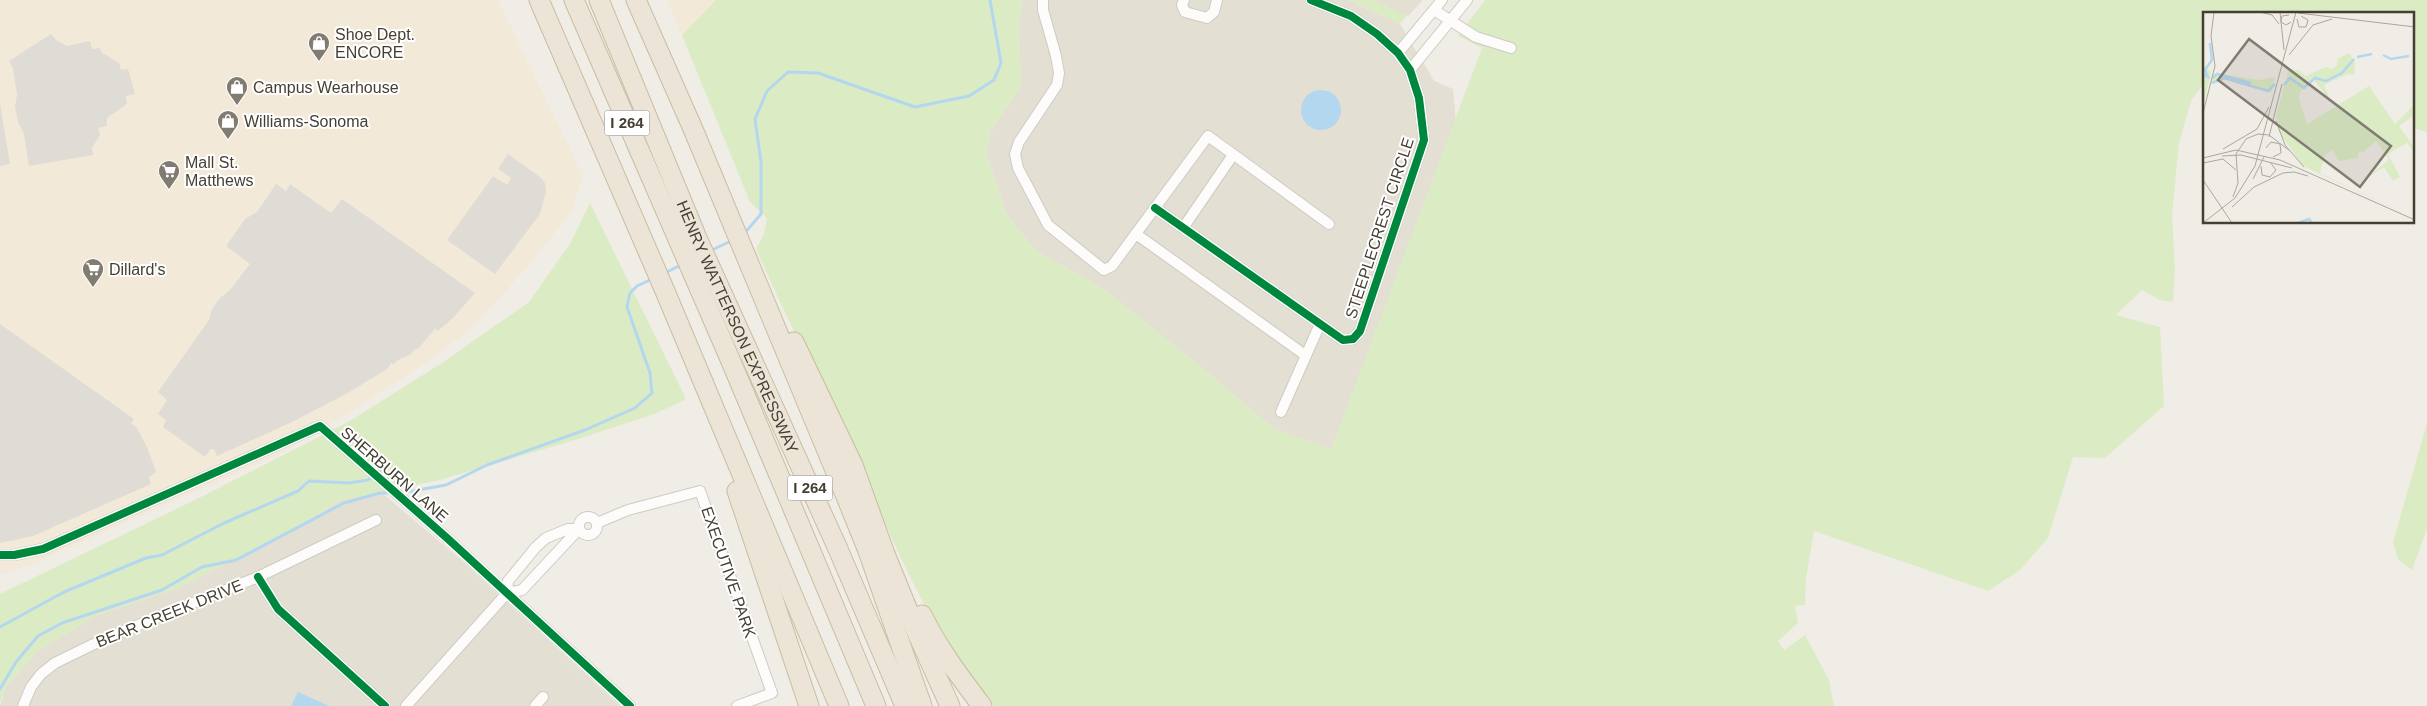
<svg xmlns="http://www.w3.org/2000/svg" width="2427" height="706" font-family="Arial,sans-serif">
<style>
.residential{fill:#e4dfd3}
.commercial{fill:#f3e9d8}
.green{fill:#dbebc4}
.parking{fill:#dfdcd6}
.water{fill:#b4d7f0}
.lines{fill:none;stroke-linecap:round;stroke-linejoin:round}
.stream{stroke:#b4d7f0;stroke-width:3}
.street-casing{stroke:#cdcbc4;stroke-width:12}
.highway-casing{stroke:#c9bca0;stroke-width:21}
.street{stroke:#fdfcfb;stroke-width:10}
.highway{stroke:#ece5d7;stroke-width:19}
.cycleway-casing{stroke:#fff;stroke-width:11}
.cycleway{stroke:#00873e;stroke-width:8}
.labels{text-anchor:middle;stroke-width:4;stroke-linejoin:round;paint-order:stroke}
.shield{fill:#fff;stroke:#7d7970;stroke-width:1}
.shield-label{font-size:15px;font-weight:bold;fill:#453f33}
.poi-label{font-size:16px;fill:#453f33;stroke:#fff;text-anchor:start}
.street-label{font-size:16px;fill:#453f33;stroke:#fff}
.inset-river{fill:none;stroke:#b4d7f0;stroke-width:2.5}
.inset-road{fill:none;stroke:#aca79e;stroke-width:1}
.view{fill:#817c72;fill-opacity:0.15;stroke:#817c72;stroke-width:2.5}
.inset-edge{fill:none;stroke:#453f33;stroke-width:2.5}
</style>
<rect width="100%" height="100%" fill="#f0ede6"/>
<!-- residential -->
<g class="residential">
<polygon points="1022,0 1349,0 1400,24 1434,81 1453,89 1456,122 1331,450 1273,428 1205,370 1105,290 1034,249 1006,213 987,156 990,132 1021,86 1019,32"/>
<polygon points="1372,0 1423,0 1408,16"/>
<polygon points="381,492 460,559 620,706 0,706 6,686 39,650 95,616 177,588 282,536 339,501"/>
</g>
<!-- commercial -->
<g class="commercial">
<polygon points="0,0 498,0 583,176 571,212 531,263 472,328 424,364 336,421 278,455 35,563 0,575"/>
<polygon points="667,0 716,0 682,35"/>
</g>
<!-- green -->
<g class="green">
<path d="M716,0H1022L1019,32L1021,86L990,132L987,156L1006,213L1034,249L1105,290L1205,370L1273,428L1331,449L1482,48L1458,36L1485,0H2427V132L2413,128V14H2204V83L2191,101L2179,143L2172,215L2175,269L2173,302L2160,300L2142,290L2116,315L2160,327L2164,406L2105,458L2073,457L2048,538L2020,570L1988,591L1814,531L1806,578L1805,605L1795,606L1798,623L1778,641L1784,650L1805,635L1829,680L1834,706H994C930,636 896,545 856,460C823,390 787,320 756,249L764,234L767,218L750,202L682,35Z"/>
<polygon points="1349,0 1372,0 1407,15 1400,24"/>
<polygon points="590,203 686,399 657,413 575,440 440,480 339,501 282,536 177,588 95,616 39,650 6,686 0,703 0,594 197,499 350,421 442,363 529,302 570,244"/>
<polygon points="2427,423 2427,529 2412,570 2398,559 2393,542"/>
</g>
<!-- parking -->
<g class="parking">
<polygon points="51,34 56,40 67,46 90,41 92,49 100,48 101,52 119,63 121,70 128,69 135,94 126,96 127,104 107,118 107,126 98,128 100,135 92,148 93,155 29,166 24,134 18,122 15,107 17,94 13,68 9,61"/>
<polygon points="0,103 10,164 0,166"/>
<polygon points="508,154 540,177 545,183 546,192 540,214 495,274 447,240 493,176 507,185 511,178 498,169"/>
<polygon points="276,184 286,191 290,184 331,213 342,199 475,293 453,318 438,331 435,329 418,349 416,348 411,354 398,360 394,364 391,363 387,369 346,394 292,422 217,456 214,449 211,449 205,457 163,427 166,420 158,414 167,400 158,392 209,320 212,309 220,298 230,290 250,264 226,246 245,219 257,212"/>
<polygon points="0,324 134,419 131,424 137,428 147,447 156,472 149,477 151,484 33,536 0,543"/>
</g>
<!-- water -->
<g class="water">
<circle cx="1321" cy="110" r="20"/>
<polygon points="298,692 329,706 291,706"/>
</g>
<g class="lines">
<!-- stream -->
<g class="stream">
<polyline points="743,235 761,214 761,162 755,119 767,91 788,72 818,73 915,107 969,96 994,80 1001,63 990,0"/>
<polyline points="710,251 733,240"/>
<polyline points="665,273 681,265"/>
<polyline points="401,493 446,485 487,465 585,430 635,408 652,393 650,373 627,307 630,293 637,286 652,279"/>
<polyline points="0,627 64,592 146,558 162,555 224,523 298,491 309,481 349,483 368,480 380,471"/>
<polyline points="0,689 16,662 38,636 62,623 162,590 202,567 236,560 344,503 380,493 392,493"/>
</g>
<!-- street casing -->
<g class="street-casing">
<g id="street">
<polyline points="1043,0 1043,10 1056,56 1059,73 1057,85 1019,142 1015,154 1018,168 1048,225 1104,270 1112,266 1208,136 1329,224"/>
<polyline points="1184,0 1182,5 1185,12 1207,18 1214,12 1217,0"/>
<polyline points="1434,10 1476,37 1511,48"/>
<polyline points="1398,53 1442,0"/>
<polyline points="1410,70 1467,0"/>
<polyline points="1155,208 1343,340 1353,339 1360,331 1424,140 1419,98 1410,70 1398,53 1377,34 1351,16 1311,0"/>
<polyline points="1183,228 1233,155"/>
<polyline points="1136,234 1305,355"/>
<polyline points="1281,412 1320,324"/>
<circle cx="588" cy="526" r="9"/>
<polyline points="597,523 628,510 700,491 772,693 737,706"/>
<polygon points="568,529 579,529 522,590 507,593 508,581 536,547 546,538"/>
<polyline points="0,555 14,555 43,549 320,426 447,538 630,706"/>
<polyline points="258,577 278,609 385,706"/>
<polyline points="23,706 31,687 41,674 55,663 106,638 258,577 376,520"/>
<polyline points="406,706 507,593"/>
<polyline points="535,706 543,697"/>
</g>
</g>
<!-- highway casing -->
<g class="highway-casing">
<g id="highway">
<polyline points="539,0 665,291 839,706"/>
<polyline points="574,0 730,359 876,706"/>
<path id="s1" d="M599,0L697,238L838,549L905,706"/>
<polyline points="636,0 693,129 845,494 868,551 922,706"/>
<polyline points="794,342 853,465 885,554 918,635 950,706"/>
<polyline points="737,491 809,706"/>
<path d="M922,615C938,648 960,677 982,706"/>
</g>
</g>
<!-- street -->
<use href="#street" class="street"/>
<!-- highway -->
<use href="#highway" class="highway"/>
<!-- cycleway casing -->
<g class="cycleway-casing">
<g id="cycleway">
<polyline points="1155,208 1343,340 1353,339 1360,331 1424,140 1419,98 1410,70 1398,53 1377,34 1351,16 1311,0"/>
<polyline points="0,555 14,555 43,549 320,426 447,538 630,706"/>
<polyline points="258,577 278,609 385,706"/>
</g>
</g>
<!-- cycleway -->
<use href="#cycleway" class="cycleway"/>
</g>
<!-- icons -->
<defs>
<g id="shop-pin" transform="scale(1.125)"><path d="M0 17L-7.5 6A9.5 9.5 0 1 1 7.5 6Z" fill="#817c72" stroke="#fff"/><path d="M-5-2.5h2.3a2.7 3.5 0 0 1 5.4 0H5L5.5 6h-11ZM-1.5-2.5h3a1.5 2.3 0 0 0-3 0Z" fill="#fff"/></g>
<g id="supermarket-pin" transform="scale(1.125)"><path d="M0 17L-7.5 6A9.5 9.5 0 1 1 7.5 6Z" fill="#817c72" stroke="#fff"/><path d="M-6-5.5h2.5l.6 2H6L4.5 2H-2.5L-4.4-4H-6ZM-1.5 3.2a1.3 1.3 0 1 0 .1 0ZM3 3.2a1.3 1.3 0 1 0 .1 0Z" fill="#fff"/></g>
</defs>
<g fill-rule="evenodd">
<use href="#shop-pin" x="319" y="43"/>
<use href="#shop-pin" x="237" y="87"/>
<use href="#shop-pin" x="228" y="121"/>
<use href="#supermarket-pin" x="169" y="171"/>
<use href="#supermarket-pin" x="93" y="269"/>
</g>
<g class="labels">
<!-- shield labels -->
<g class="shield">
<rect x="604.5" y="110.5" width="45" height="25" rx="4"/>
<rect x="787.5" y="475.5" width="45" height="25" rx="4"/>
</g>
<g class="shield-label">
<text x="627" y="128">I 264</text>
<text x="810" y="493">I 264</text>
</g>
<!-- poi labels -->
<g class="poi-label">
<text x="335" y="40">Shoe Dept.<tspan x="335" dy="18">ENCORE</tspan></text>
<text x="253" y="93">Campus Wearhouse</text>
<text x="244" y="127">Williams-Sonoma</text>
<text x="185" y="168">Mall St.<tspan x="185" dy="18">Matthews</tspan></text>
<text x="109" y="275">Dillard's</text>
</g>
<!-- street labels -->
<g class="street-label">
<text transform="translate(1379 228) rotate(-72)" y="6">STEEPLECREST CIRCLE</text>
<text dy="6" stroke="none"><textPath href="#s1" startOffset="355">HENRY WATTERSON EXPRESSWAY</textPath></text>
<text transform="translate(395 474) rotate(41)" y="6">SHERBURN LANE</text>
<text transform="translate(729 572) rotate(71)" y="6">EXECUTIVE PARK</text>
<text transform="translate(169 613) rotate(-22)" y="6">BEAR CREEK DRIVE</text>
</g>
</g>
<!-- overview -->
<g transform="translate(2203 12)">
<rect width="211" height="211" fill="#f0ede6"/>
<path d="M146,41L152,51L151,63L145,62L121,73L128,90L111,68L97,80L96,87L104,112L166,74L192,112L211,93V103L196,114L211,135V140L204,131L185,142L197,165L190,169L181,155L162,167L186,148L173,129L160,140L156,139L155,146L136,149L129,138L122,143L117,161L211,206L100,154L76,120L73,104L85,59L95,58L103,64L123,55L129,57L134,54V47ZM2,54L8,60L0,95V56ZM11,61L56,68L72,65L69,81L25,67L7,72Z" fill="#dbebc4"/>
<path class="inset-river" d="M180,43L188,47L206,44M154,45L169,42M0,63L5,65L2,58L9,48L7,31M10,66L14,62L48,71M9,71L21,66L65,79L72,72M81,73L87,66L101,76L112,66L123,69L139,61L151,47M95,211L106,207L109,211"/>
<path class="inset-road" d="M57,0L69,3L76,12M77,0L81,38M95,1L212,15M86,3L79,4L78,10L83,13L88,10M94,7L96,15H103L105,8L98,4M86,43L110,13L129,7M0,101L12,54L8,24L11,0M73,109L82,133L101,155M66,125L79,72M63,136L68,130L77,132L78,141L70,145M20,137L54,117L66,95M19,144L38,143L89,156M0,146L33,138L77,148L212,208M0,151L20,147L33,158M58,154L59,163L67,165L73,158L67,150M50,167L61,145M0,168L29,211M30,185L35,171L33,142L43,127L55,122L66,123L87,139M29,195L51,175L80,161L91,160L105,164M0,211L32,186L52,154L93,0"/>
<path class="view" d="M46,27L188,134L157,175L15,68Z"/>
<rect width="211" height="211" class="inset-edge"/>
</g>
</svg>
